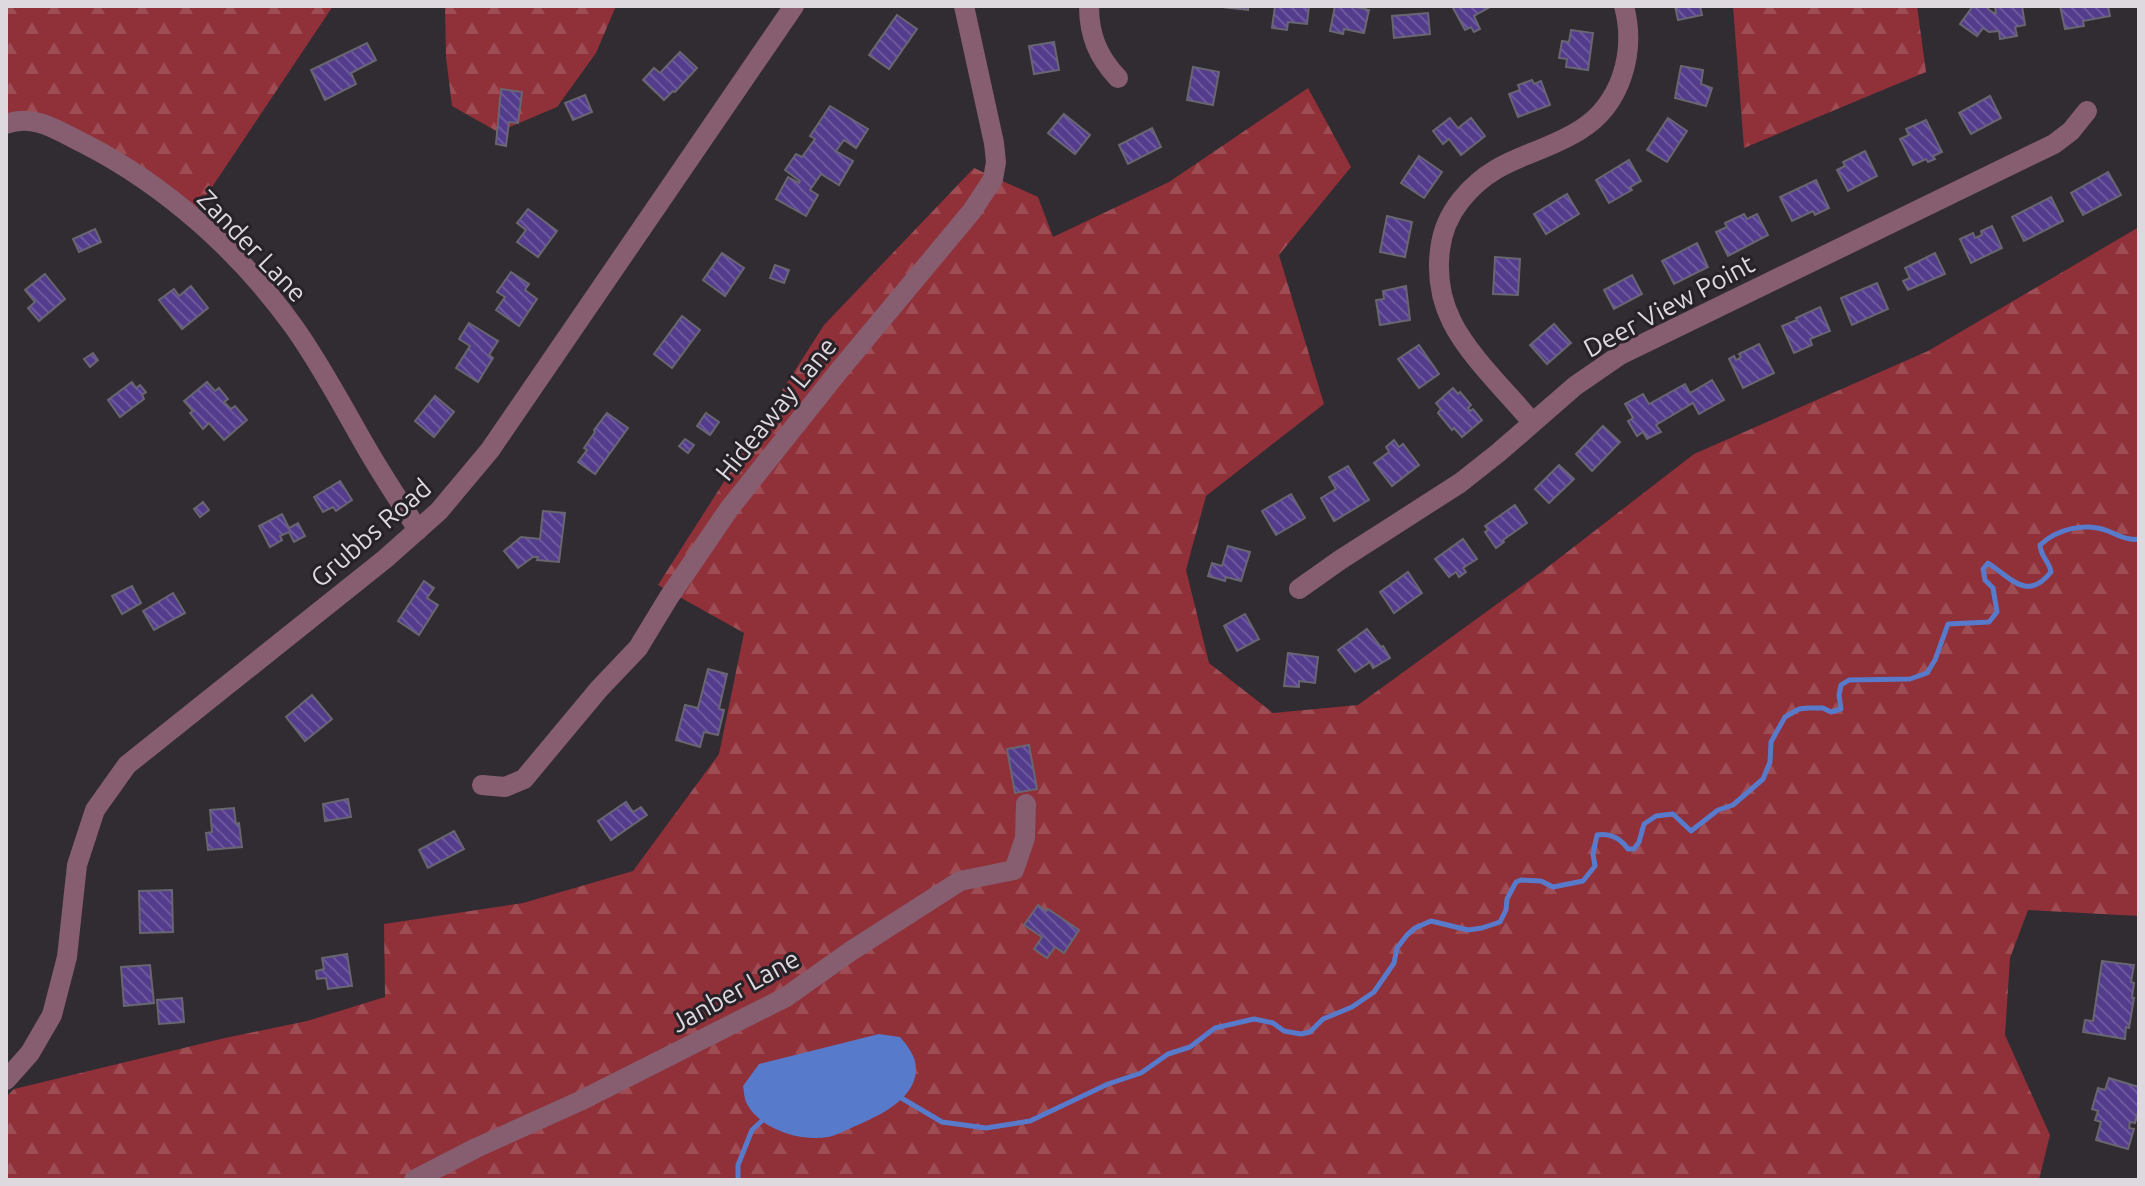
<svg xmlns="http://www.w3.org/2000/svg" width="2145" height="1186" font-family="Ubuntu,sans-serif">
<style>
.forest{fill:url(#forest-firs)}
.water{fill:#587aca}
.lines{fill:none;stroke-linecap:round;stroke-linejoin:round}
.stream{stroke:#587aca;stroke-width:5}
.building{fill:url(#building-back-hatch);stroke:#686670;stroke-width:2}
.minor{stroke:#865e70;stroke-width:20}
.labels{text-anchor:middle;stroke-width:6;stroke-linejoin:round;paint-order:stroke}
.street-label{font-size:26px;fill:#ddd9de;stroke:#272128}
</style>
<defs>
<pattern id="forest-firs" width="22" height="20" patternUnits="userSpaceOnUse" patternTransform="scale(2)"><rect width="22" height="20" fill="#903039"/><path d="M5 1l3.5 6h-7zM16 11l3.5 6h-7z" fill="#9f4d55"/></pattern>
<pattern id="building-back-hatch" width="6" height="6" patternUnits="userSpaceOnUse" patternTransform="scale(2)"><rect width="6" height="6" fill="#543c8d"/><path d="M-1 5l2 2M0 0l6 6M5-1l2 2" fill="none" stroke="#6c589d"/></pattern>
</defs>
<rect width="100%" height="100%" fill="#312b32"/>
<!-- forest -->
<g class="forest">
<polygon points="6,6 333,6 192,217 47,125 6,124"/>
<polygon points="445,6 616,6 596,53 557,107 498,132 452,106 446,57"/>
<polygon points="1733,6 1917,6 1926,72 1744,148"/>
<polygon points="1308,88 1351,167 1279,255 1324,404 1206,496 1186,570 1209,663 1273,713 1358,705 1544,570 1694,454 1928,351 2139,227 2139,916 2028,910 2010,958 2005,1035 2050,1135 2039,1180 6,1180 6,1097 14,1089 225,1038 307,1021 385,997 384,924 523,903 633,871 719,754 744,633 658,585 824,325 974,168 1038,197 1053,237 1169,182"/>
</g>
<!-- water -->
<path class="water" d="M879,1034L900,1037C908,1046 916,1057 916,1069C916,1101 874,1118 851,1128C844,1131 835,1136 828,1137C801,1142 760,1129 747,1104C744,1099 744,1091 743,1086L759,1064Z"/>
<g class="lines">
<!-- stream -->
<g class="stream">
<path d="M898,1096L942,1122L986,1128L1030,1121L1108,1084L1141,1073L1168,1054L1190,1047L1215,1028L1254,1019L1273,1023L1284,1031L1301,1034L1310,1032L1323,1019L1352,1007L1374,992L1394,963L1397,948L1407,935L1415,928L1431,921L1468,930L1482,928L1500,922L1506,910L1507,899L1516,882L1521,880L1541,881L1553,887L1583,881L1595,866L1593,854L1597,835C1611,833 1620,838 1628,849H1634L1639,842L1644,824L1656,816L1673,814L1691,831L1718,810L1733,805L1763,779L1770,762L1771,742L1785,717L1799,709L1808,708H1823L1831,712L1841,709L1839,695L1841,685L1849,680L1910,679L1927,673L1935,660L1948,624L1989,622L1997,612L1993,588L1985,580L1983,569L1988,563C2011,578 2027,602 2051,572C2049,560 2041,558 2040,545C2057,529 2085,522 2108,531C2118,535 2128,541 2139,539"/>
<polyline points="738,1180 738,1165 752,1130 766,1117"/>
</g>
</g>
<!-- building -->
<g class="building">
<polygon points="1213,6 1248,6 1248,10"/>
<polygon points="1275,6 1309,6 1307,24 1288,22 1287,30 1272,28"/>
<polygon points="1335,6 1351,6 1369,10 1364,33 1344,29 1343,34 1330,31"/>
<polygon points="1452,6 1489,6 1490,7 1474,16 1480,29 1474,32 1471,27 1465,30"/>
<polygon points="1675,6 1700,6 1702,15 1678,20"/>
<polygon points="1973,6 1989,6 1988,9 1994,13 1996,13 1995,6 2022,6 2025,25 2015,27 2017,36 2000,39 1999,31 1989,32 1983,28 1977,36 1960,24"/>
<polygon points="2060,6 2108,6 2110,16 2083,21 2084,26 2065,29"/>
<polygon points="1428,13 1430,34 1394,38 1392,16"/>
<polygon points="897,15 917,29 889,69 869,55"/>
<polygon points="1571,30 1593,33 1588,70 1566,67 1567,59 1559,58 1562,41 1569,42"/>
<polygon points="1054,42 1059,70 1034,74 1029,46"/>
<polygon points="367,43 376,60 351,73 356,84 325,100 311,70"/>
<polygon points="680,52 697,68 675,92 673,91 664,100 643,80 654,68 660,73"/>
<polygon points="1681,66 1703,70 1701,84 1712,88 1706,106 1675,98"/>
<polygon points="1193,67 1219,72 1213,105 1187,100"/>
<polygon points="1532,80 1534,84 1541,81 1550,105 1518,117 1509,94 1520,90 1518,85"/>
<polygon points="501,89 522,92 518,123 509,122 506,146 496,144"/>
<polygon points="585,95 592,112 573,120 565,103"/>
<polygon points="1990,96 2001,118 1971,134 1959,113"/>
<polygon points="830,106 868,129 856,148 844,140 836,151 853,161 839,185 821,174 810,190 818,195 806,216 776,199 788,177 799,183 800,181 785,170 796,154 802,157 815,139 810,136"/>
<polygon points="1064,114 1090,135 1075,154 1048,133"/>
<polygon points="1450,118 1458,128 1471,118 1485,136 1461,155 1449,139 1443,144 1433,131"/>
<polygon points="1668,118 1687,131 1667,162 1647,150"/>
<polygon points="1926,120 1942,152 1933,156 1935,159 1928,162 1926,159 1913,165 1900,139 1909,135 1906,129"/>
<polygon points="1152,128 1161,147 1128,164 1119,145"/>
<polygon points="1865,151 1877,176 1848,191 1837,170 1845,166 1843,162"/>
<polygon points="1419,156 1442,172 1424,198 1401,183"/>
<polygon points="1629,160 1641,181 1630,187 1632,190 1609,203 1596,180"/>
<polygon points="2108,172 2121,195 2083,215 2071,193"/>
<polygon points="1816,180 1829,208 1815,215 1813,211 1792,221 1780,197"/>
<polygon points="1567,194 1579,214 1546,234 1534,214"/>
<polygon points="2051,197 2063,221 2024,241 2012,217"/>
<polygon points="528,209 557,231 538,257 517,242 526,230 517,223"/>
<polygon points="1744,214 1747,219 1757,214 1768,235 1728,256 1716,232 1727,227 1725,223"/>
<polygon points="1387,216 1412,222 1405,257 1380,252"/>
<polygon points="1992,226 2002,248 1971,263 1960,239 1973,233 1975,238 1982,235 1981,231"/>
<polygon points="95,229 101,242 79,252 73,239"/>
<polygon points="1697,243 1708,267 1674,284 1662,261"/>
<polygon points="722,253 744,268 725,296 703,280"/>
<polygon points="1935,253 1945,274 1908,290 1903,281 1910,278 1905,268"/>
<polygon points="1495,257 1520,259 1518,295 1493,294"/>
<polygon points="775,265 789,270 784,283 770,278"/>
<polygon points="511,272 529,284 525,290 537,299 519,326 496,310 505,297 497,292"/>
<polygon points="45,274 65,299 39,321 28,308 35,302 25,290"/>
<polygon points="1632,275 1642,294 1614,309 1604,290"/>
<polygon points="1877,283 1888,309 1852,325 1841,298"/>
<polygon points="191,286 208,308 182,329 159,300 174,289 179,296"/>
<polygon points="1406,286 1410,320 1380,325 1376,300 1384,299 1383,291"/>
<polygon points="1820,307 1830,331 1810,339 1812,345 1794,353 1782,326 1797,320 1796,318"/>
<polygon points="682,316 700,330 672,368 654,354"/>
<polygon points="469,323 498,341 489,355 493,358 478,382 456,368 470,346 459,339"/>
<polygon points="1554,324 1571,343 1547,364 1530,345"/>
<polygon points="1759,344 1774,373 1743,388 1729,359 1734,356 1736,360 1741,357 1739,354"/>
<polygon points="1419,345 1439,374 1419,388 1398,359"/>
<polygon points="93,353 98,360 90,367 84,359"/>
<polygon points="1712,380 1724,400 1699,414 1693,403 1656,425 1661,432 1647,439 1643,432 1637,436 1628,421 1633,418 1625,404 1643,394 1649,404 1685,384 1690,393"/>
<polygon points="132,382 136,388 140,385 146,392 142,395 144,399 120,417 108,400"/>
<polygon points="207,382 215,391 219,388 228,399 224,402 231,409 235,406 247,420 224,440 209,423 203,429 190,413 193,411 184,401"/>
<polygon points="1453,388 1458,394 1460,392 1471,405 1468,408 1470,411 1473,409 1482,420 1462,437 1454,428 1452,430 1438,413 1441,409 1436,403"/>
<polygon points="435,396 454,412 434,437 415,421"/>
<polygon points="607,413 628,428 595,474 578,462 587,450 584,448 595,432 594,430"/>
<polygon points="706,413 719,422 710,435 697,426"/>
<polygon points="1603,426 1620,442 1592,471 1576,454"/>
<polygon points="685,439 694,445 688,453 679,446"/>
<polygon points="1394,440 1399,447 1403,444 1419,465 1392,486 1374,463 1389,452 1386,447"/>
<polygon points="1559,465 1574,479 1549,503 1535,489"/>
<polygon points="1348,466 1369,500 1334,521 1321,498 1336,489 1329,477"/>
<polygon points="340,481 352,500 336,511 333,507 323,512 314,497"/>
<polygon points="1291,494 1305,518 1276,535 1262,511"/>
<polygon points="203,502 209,510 200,517 194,509"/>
<polygon points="1515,505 1527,523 1503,540 1504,542 1496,548 1485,532 1488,530 1485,526"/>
<polygon points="543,511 565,513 559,562 537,560 538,557 533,557 518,568 504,551 521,537 540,539"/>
<polygon points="282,514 289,528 298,523 305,536 294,542 289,532 280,536 282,540 270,547 259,526"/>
<polygon points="1463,539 1477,559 1463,568 1466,572 1459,577 1456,572 1449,577 1435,559"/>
<polygon points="1228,546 1250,552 1241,581 1226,577 1225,581 1208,576 1212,563 1222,566"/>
<polygon points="1408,572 1422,593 1394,613 1380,592"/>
<polygon points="424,581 434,588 427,598 438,605 419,635 398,621"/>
<polygon points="132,586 141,603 122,614 112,596"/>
<polygon points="173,593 185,613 154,630 143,611"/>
<polygon points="1245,614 1259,639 1237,651 1224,626"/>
<polygon points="1367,629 1381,647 1383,646 1390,658 1373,668 1370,662 1355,672 1338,650"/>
<polygon points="1288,653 1318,657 1315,683 1299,681 1299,687 1284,686"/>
<polygon points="708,669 727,674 719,709 724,710 718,735 704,732 700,747 676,740 685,705 698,708"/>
<polygon points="312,695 332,719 305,741 286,717"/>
<polygon points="1029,745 1037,789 1015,793 1007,749"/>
<polygon points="348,799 351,817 325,821 323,804"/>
<polygon points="626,802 633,812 641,807 647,815 611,840 598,821"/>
<polygon points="234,808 236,824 239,823 242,847 208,850 206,833 212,832 210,810"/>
<polygon points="454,831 464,849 428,868 419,850"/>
<polygon points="172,890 173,932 140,933 139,891"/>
<polygon points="1038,905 1046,911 1048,909 1079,930 1064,953 1055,947 1047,958 1034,949 1042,937 1024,925"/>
<polygon points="347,954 352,986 328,989 326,978 317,979 316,971 324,969 322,958"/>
<polygon points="2102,961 2134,965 2131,982 2134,983 2132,998 2134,998 2129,1028 2126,1027 2125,1039 2083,1032 2085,1020 2093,1021"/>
<polygon points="150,965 154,1003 124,1006 121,967"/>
<polygon points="182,998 184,1022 159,1024 157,1000"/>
<polygon points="2109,1078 2139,1087 2139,1109 2135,1123 2130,1122 2129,1128 2134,1129 2128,1149 2096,1140 2101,1122 2095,1120 2098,1111 2092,1109 2098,1088 2105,1090"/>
</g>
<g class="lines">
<!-- minor -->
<g class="minor">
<path d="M1089,6C1089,35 1098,57 1118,78"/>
<path d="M6,124C35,113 60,132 85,144C167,186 241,253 294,327C321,365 343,407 366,447C382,475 400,502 418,530"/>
<path d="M1532,422C1507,392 1469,356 1452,322C1441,300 1437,274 1440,250C1442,232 1449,215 1461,200C1496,156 1537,157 1580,130C1622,104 1636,51 1624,6"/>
<polyline points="1299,589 1340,560 1460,483 1498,453 1575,386 1620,355 2054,144 2071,131 2087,111"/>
<polyline points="482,785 505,787 524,779 599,689 638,648 669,597 729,509 838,372 972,211 993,179 996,162 994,143 964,6"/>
<polyline points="6,1080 30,1053 52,1015 67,957 77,865 95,810 127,765 385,559 439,511 490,450 794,6"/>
<polyline points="414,1180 476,1148 580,1101 786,997 851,951 960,881 1014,870 1025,838 1026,804"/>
</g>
</g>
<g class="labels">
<!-- street labels -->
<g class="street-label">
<text transform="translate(252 246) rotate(46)" y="9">Zander Lane</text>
<text transform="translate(1669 306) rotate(-28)" y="9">Deer View Point</text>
<text transform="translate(776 409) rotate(-51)" y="9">Hideaway Lane</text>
<text transform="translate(371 533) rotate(-41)" y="9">Grubbs Road</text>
<text transform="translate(735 991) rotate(-29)" y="9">Janber Lane</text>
</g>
</g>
<!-- border -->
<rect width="2145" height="1186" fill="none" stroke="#ddd9de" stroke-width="16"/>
</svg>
